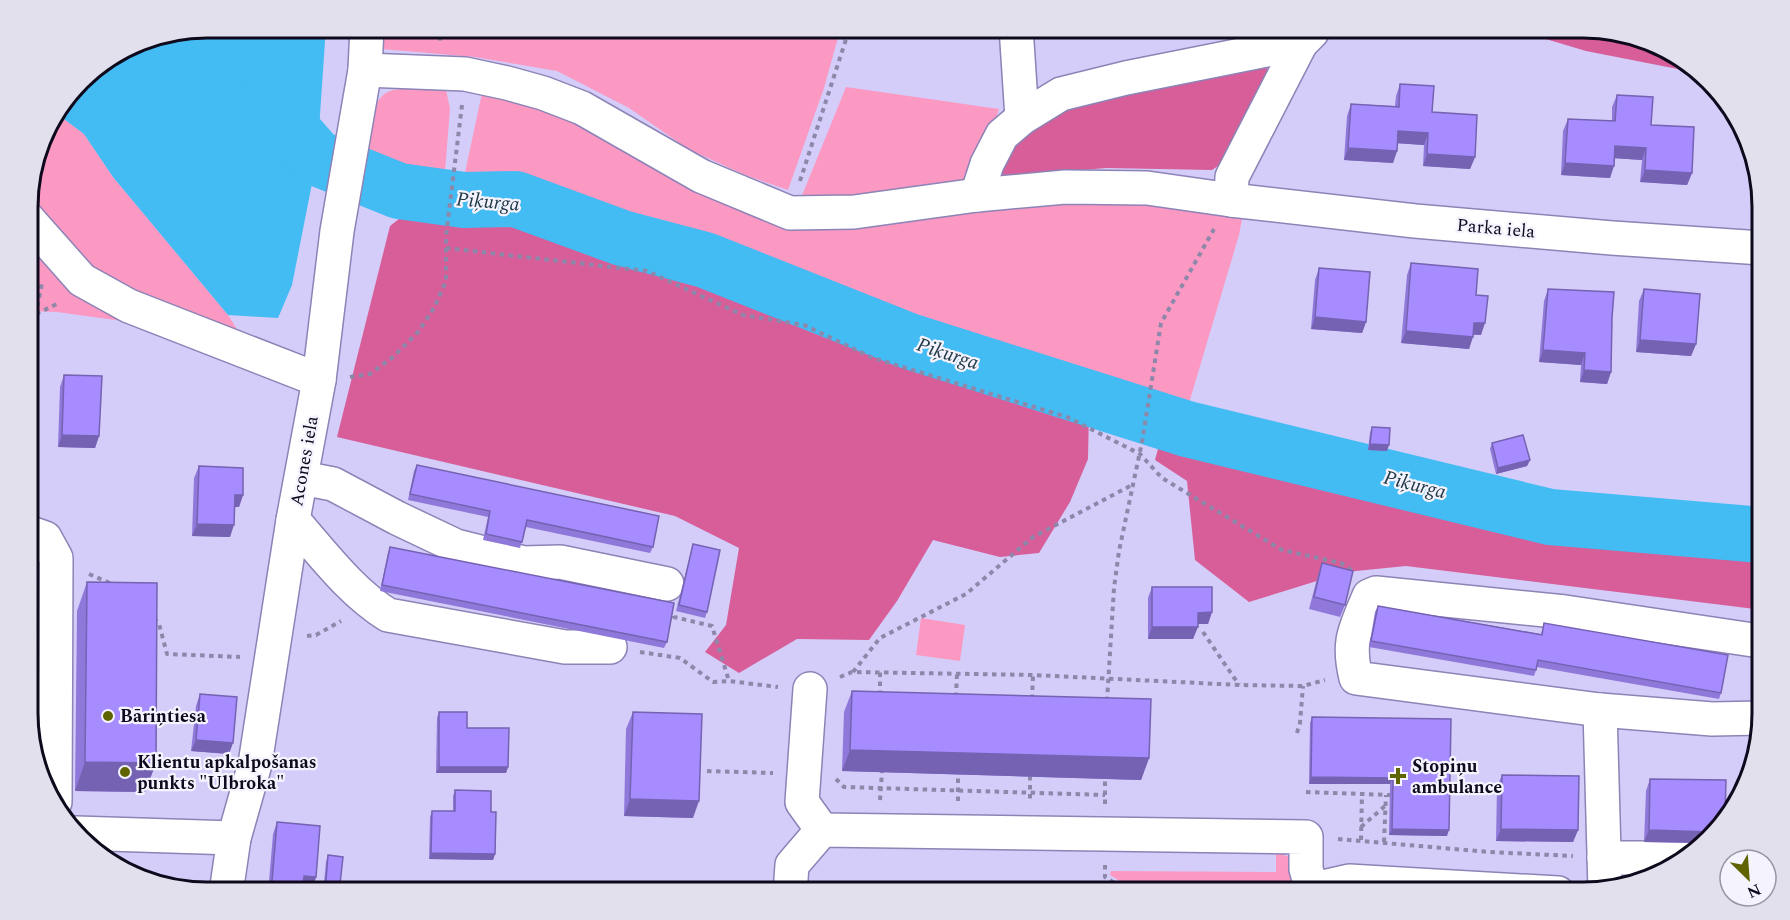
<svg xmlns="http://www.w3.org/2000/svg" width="1790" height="920" font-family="Spectral,serif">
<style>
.green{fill:#fb99c3}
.forest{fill:#d75e98}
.water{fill:#43bbf3}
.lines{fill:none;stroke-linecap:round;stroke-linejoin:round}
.river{stroke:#43bbf3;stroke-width:56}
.minor-casing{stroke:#8c83b6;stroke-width:36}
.path{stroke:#8d87aa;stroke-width:4;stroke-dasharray:4.5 4.5;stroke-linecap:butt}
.minor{stroke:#fff;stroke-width:33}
.wall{fill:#9078db}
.shaded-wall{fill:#7562b2}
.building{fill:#a78cff;stroke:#7562b2;stroke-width:1.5}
.poi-dot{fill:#606400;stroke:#f4f3fe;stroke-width:2}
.labels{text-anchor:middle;stroke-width:4.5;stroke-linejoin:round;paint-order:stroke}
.street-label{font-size:18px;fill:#0e091c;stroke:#f4f3fe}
.poi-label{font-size:18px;font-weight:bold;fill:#0e091c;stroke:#f4f3fe;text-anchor:start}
.water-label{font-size:20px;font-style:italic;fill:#213a47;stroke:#f4f3fe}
.rim{fill:none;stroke:#0e091c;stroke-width:3}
</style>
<rect width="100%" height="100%" fill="#d4cdf9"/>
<!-- green -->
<g class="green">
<polygon points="381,27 841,27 824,88 788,190 745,175 688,149 629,108 557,71 475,57 381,49"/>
<polygon points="846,87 999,109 993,127 966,186 868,198 801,198"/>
<path d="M446,89L450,109L444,184L401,180L363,165C366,145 368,95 393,90C408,87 431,90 446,89Z"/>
<polygon points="482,93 559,112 728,198 1111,197 1192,208 1242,219 1239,235 1184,420 1025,355 907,317 784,267 587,205 524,180 463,182"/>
<polygon points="56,113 84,134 113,177 228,315 265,373 137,323 57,312 30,311 35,241 28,234 27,194 46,127"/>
<path d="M28,551C49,561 45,584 45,604H28Z"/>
<polygon points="28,609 45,609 45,741 29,730"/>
<polygon points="921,618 965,625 960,661 916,655"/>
<polygon points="1276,852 1292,858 1289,893 1139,893 1110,875 1111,871 1276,872"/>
</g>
<!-- forest -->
<g class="forest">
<polygon points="1506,27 1583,27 1663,46 1693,72 1586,51"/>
<polygon points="1267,67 1268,82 1230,158 1212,170 1106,168 1004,177 998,168 1009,147 1062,106 1170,82"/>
<polygon points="409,211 521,218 916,358 1089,412 1088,459 1070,502 1039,553 1000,557 933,540 897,601 869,640 797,639 739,673 705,652 726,625 739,548 675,516 337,437 390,226"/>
<polygon points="1163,430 1551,527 1763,546 1763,610 1406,566 1346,572 1249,602 1195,560 1187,481 1155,460"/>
</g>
<!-- water -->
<polygon class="water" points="207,27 326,27 317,158 292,285 278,318 228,315 113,177 84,134 56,113 88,72 138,41"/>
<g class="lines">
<!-- river -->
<polyline class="river" points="266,100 317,158 399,191 464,200 516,199 622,238 705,260 909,341 1187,429 1550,517 1762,535"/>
<!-- minor casing -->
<g class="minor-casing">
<g id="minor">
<polyline points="1016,27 1022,118"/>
<polyline points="365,70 465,74 507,83 543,93 582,108 701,176 790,213 854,212 977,195 1065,187 1147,188 1231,200 1415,221 1612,238 1762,248"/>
<polyline points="977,195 987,164 1002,135 1022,118 1061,94 1126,78 1301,43"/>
<polyline points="1231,200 1232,177 1301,43 1312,32"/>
<polyline points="27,218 82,280 129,306 319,380"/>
<polyline points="302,478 333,484 397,518 456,546 524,563 560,562 667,584"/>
<path d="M293,520C323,554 350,591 388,615L565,647H610"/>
<polyline points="28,532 45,538 56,558 55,802"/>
<polyline points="810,689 802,802 822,830"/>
<polyline points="1600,710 1605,889"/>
<path d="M1762,718L1712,719L1600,710L1356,678C1347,641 1355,630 1369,596L1376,593L1565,612L1753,640L1763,639"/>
<polyline points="76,833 234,838"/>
<polyline points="1604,858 1687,858"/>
<polyline points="1314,889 1349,881 1558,893"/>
<polyline points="226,893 234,838 255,764 293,520 319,380 337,231 365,70 367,27"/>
<polyline points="790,893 792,865 822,830 1306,837 1306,869 1313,893"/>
</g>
</g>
<!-- path -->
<g class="path">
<polyline points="440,27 440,42"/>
<polyline points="800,181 850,27"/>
<polyline points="446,248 647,271 743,315 804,325 873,358 1067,417 1140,454 1162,478 1282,550 1341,563 1353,571"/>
<polyline points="36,314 59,303"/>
<polyline points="350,377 370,374 393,357 418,332 434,308 446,281 446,236 462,105"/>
<polyline points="28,450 32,347 36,314 42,283"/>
<polyline points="28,473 37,501"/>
<polyline points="89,574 112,584"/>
<polyline points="674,616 674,617 712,626 729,681"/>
<polyline points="154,618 159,624 167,654 240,657"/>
<polyline points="1203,632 1239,685"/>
<polyline points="307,636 316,635 341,621"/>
<polyline points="640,652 680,658 713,682 729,681 778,687"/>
<polyline points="853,672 880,638 966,594 1033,537 1132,485"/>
<polyline points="840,677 852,672 1033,675 1240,685 1303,686 1325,680"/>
<polyline points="880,695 880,672"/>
<polyline points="956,697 957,673"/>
<polyline points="1032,699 1033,675"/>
<polyline points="1107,701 1114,588 1119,551 1142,442 1161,323 1214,229"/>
<polyline points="1297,733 1300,723 1303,686"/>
<polyline points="707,771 773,773"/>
<polyline points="1030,776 1030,803"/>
<polyline points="836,779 844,787 1105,795"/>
<polyline points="1306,792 1390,795"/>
<polyline points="880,800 882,772"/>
<polyline points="958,801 958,775"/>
<polyline points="1105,804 1105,778"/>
<polyline points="1361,827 1385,806"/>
<polyline points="1338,839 1489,852 1573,856"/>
<polyline points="1361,840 1362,794"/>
<polyline points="1384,842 1386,795"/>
<polyline points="1105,865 1105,877 1130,893"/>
</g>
<!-- minor -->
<use href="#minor" class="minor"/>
</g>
<!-- wall -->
<g class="wall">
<polygon points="1400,84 1432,112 1475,157 1470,169 1423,166 1424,145 1397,143 1397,151 1393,163 1344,160 1347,116 1351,104 1395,106 1396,96"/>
<polygon points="1617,95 1651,125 1692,173 1687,185 1640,182 1642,160 1615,158 1610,178 1561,175 1563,131 1568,119 1612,121 1612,107"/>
<polygon points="1411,263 1476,295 1481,335 1473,335 1469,349 1401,343 1407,275"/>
<polygon points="1319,268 1366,322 1362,333 1311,329 1315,280"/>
<polygon points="1548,289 1612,318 1611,372 1607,384 1580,382 1581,365 1539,362 1544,301"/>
<polygon points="1644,289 1696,344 1691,356 1636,352 1639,301"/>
<polygon points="64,375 99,436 95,448 58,447 60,387"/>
<polygon points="1372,427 1387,451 1368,450 1370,433"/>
<polygon points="1492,443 1530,460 1527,466 1496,474 1490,449"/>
<polygon points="417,465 653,547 650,553 526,527 520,548 483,540 488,517 408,500 414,471"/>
<polygon points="199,466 243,495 239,507 235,507 230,537 192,536 194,478"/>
<polygon points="693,544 707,612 705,618 676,611"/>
<polygon points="390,547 667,642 664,648 380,591 388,553"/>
<polygon points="1322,563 1345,605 1340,617 1309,609 1318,575"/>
<polygon points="87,582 156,763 145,792 75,791 77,611"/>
<polygon points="1152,587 1212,612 1208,624 1198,624 1193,639 1148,639 1148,598"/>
<polygon points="1378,606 1541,634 1544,623 1721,693 1719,699 1537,667 1534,676 1369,647 1375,612"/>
<polygon points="1754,657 1763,692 1754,693 1751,663"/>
<polygon points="852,691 1149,758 1141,780 842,771 844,712"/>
<polygon points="200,694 229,754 191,751 196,706"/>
<polygon points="439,712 467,728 508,767 506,773 436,773 437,718"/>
<polygon points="633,712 693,818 624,816 626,729"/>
<polygon points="1312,717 1451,719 1447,836 1389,835 1390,784 1309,784 1310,723"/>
<polygon points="1502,775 1578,830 1573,842 1496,841 1497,787"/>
<polygon points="1650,779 1725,815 1700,843 1644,842 1646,791"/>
<polygon points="455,790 491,812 495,854 493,860 429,859 430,817 432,811 453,811 453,796"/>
<polygon points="277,822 316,877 313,886 315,893 268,893 273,834"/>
<polygon points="328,855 339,893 323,893 326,862"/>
</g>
<!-- shaded-wall -->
<g class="shaded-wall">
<polygon points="1398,131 1428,133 1424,145 1393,143"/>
<polygon points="1615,146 1646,148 1642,160 1611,158"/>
<polygon points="1348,148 1397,151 1393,163 1344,160"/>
<polygon points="1427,154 1475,157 1470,169 1423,166"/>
<polygon points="1565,163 1614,166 1610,178 1561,175"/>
<polygon points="1645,170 1692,173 1687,185 1640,182"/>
<polygon points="1315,317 1366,322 1362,333 1311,329"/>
<polygon points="1474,323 1485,323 1481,335 1470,334"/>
<polygon points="1406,331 1473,337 1469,349 1401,343"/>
<polygon points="1640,340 1696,344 1691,356 1636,352"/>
<polygon points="1543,350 1585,353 1581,365 1539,362"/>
<polygon points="1584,370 1611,372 1607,384 1580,382"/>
<polygon points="62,435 99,436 95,448 58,447"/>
<polygon points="1370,444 1389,445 1387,451 1368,450"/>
<polygon points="1530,460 1527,466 1496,474 1498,468"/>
<polygon points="235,495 243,495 239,507 231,507"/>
<polygon points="197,524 234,525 230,537 192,536"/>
<polygon points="1212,612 1208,624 1194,624 1198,613"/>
<polygon points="1152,627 1198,627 1193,639 1148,639"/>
<polygon points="1763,686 1763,692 1754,693 1756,687"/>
<polygon points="196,740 233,743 229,754 191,751"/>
<polygon points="850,750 1149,758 1141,780 842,771"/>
<polygon points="85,762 156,763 145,792 75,791"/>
<polygon points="439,767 508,767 506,773 436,773"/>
<polygon points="1311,777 1393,778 1390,784 1309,784"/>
<polygon points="630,799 699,801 693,818 624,816"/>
<polygon points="1392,829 1449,830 1447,836 1389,835"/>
<polygon points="1501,829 1578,830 1573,842 1496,841"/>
<polygon points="1649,830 1711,832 1700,843 1644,842"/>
<polygon points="431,853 495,854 493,860 429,859"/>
<polygon points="304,876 316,877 312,889 299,888"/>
</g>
<!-- building -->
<g class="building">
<polygon points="1400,84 1434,86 1432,112 1477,115 1475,157 1427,154 1428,133 1398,131 1397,151 1348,148 1351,104 1399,107"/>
<polygon points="1617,95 1653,97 1651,125 1694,127 1692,173 1645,170 1646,148 1615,146 1614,166 1565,163 1568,119 1615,121"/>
<polygon points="1411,263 1478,269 1476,295 1488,296 1485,323 1474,323 1473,337 1406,331"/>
<polygon points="1319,268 1370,272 1366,322 1315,317"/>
<polygon points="1548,289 1614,292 1612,318 1611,372 1584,370 1585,353 1543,350"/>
<polygon points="1644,289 1700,294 1696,344 1640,340"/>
<polygon points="64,375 102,376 99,436 62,435"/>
<polygon points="1372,427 1390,428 1389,445 1370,444"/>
<polygon points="1523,435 1530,460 1498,468 1492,443"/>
<polygon points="417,465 659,516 653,547 527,520 522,542 486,534 490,511 410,494"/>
<polygon points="199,466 243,468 243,495 235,495 234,525 197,524"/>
<polygon points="693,544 720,550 707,612 679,605"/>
<polygon points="390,547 674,603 667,642 382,585"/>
<polygon points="1322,563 1353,571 1345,605 1314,597"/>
<polygon points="87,582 157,583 156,763 85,762"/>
<polygon points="1152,587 1212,587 1212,612 1198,613 1198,627 1152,627"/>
<polygon points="1378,606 1542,635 1544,623 1728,655 1721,693 1538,660 1536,670 1371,641"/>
<polygon points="1763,656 1763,686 1756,687 1754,657"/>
<polygon points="852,691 1151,699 1149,758 850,750"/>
<polygon points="200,694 237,697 233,743 196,740"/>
<polygon points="439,712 467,712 467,728 509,728 508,767 439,767"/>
<polygon points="633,712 702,714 699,801 630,799"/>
<polygon points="1312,717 1451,719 1449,830 1392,829 1393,778 1311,777"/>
<polygon points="1502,775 1579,776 1578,830 1501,829"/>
<polygon points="1650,779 1726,780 1725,815 1711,832 1649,830"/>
<polygon points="455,790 491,791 491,812 496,812 495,854 431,853 432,811 455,811"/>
<polygon points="277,822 320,826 316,877 304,876 303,885 315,886 315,893 271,893"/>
<polygon points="328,855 343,857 339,893 325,893"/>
</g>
<!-- markers -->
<g class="poi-dot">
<circle cx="108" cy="716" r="6"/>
<circle cx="125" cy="772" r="6"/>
<path d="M1395 767h6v6h6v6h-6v6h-6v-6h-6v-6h6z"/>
</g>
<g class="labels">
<!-- street labels -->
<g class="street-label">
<text transform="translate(1496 228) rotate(5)" y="6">Parka iela</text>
<text transform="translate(304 461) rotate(-80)" y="6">Acones iela</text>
</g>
<!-- poi labels -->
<g class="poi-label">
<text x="120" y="722">Bāriņtiesa</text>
<text x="137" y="768">Klientu apkalpošanas<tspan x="137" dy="21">punkts "Ulbroka"</tspan></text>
<text x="1412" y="772">Stopiņu<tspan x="1412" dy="21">ambulance</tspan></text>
</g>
<!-- water labels -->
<g class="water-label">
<text transform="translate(488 201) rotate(5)" y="7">Piķurga</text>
<text transform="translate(948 353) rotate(18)" y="7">Piķurga</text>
<text transform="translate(1415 484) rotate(14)" y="7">Piķurga</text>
</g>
</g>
<!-- crop -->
<path d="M0 0H1790V920H0ZM207 38H1583A169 169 0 0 1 1752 207V713A169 169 0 0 1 1583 882H207A169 169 0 0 1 38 713V207A169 169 0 0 1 207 38Z" fill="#e2e0ec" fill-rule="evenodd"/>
<path class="rim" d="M207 38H1583A169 169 0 0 1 1752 207V713A169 169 0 0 1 1583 882H207A169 169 0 0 1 38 713V207A169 169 0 0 1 207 38Z"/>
<!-- north arrow -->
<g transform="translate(1748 878) rotate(155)"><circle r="28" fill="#f4f3fe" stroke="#9895a4" stroke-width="1.5"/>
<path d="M0-4.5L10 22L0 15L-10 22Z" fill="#606400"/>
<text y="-9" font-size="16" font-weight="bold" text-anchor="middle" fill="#0e091c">N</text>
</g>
</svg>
